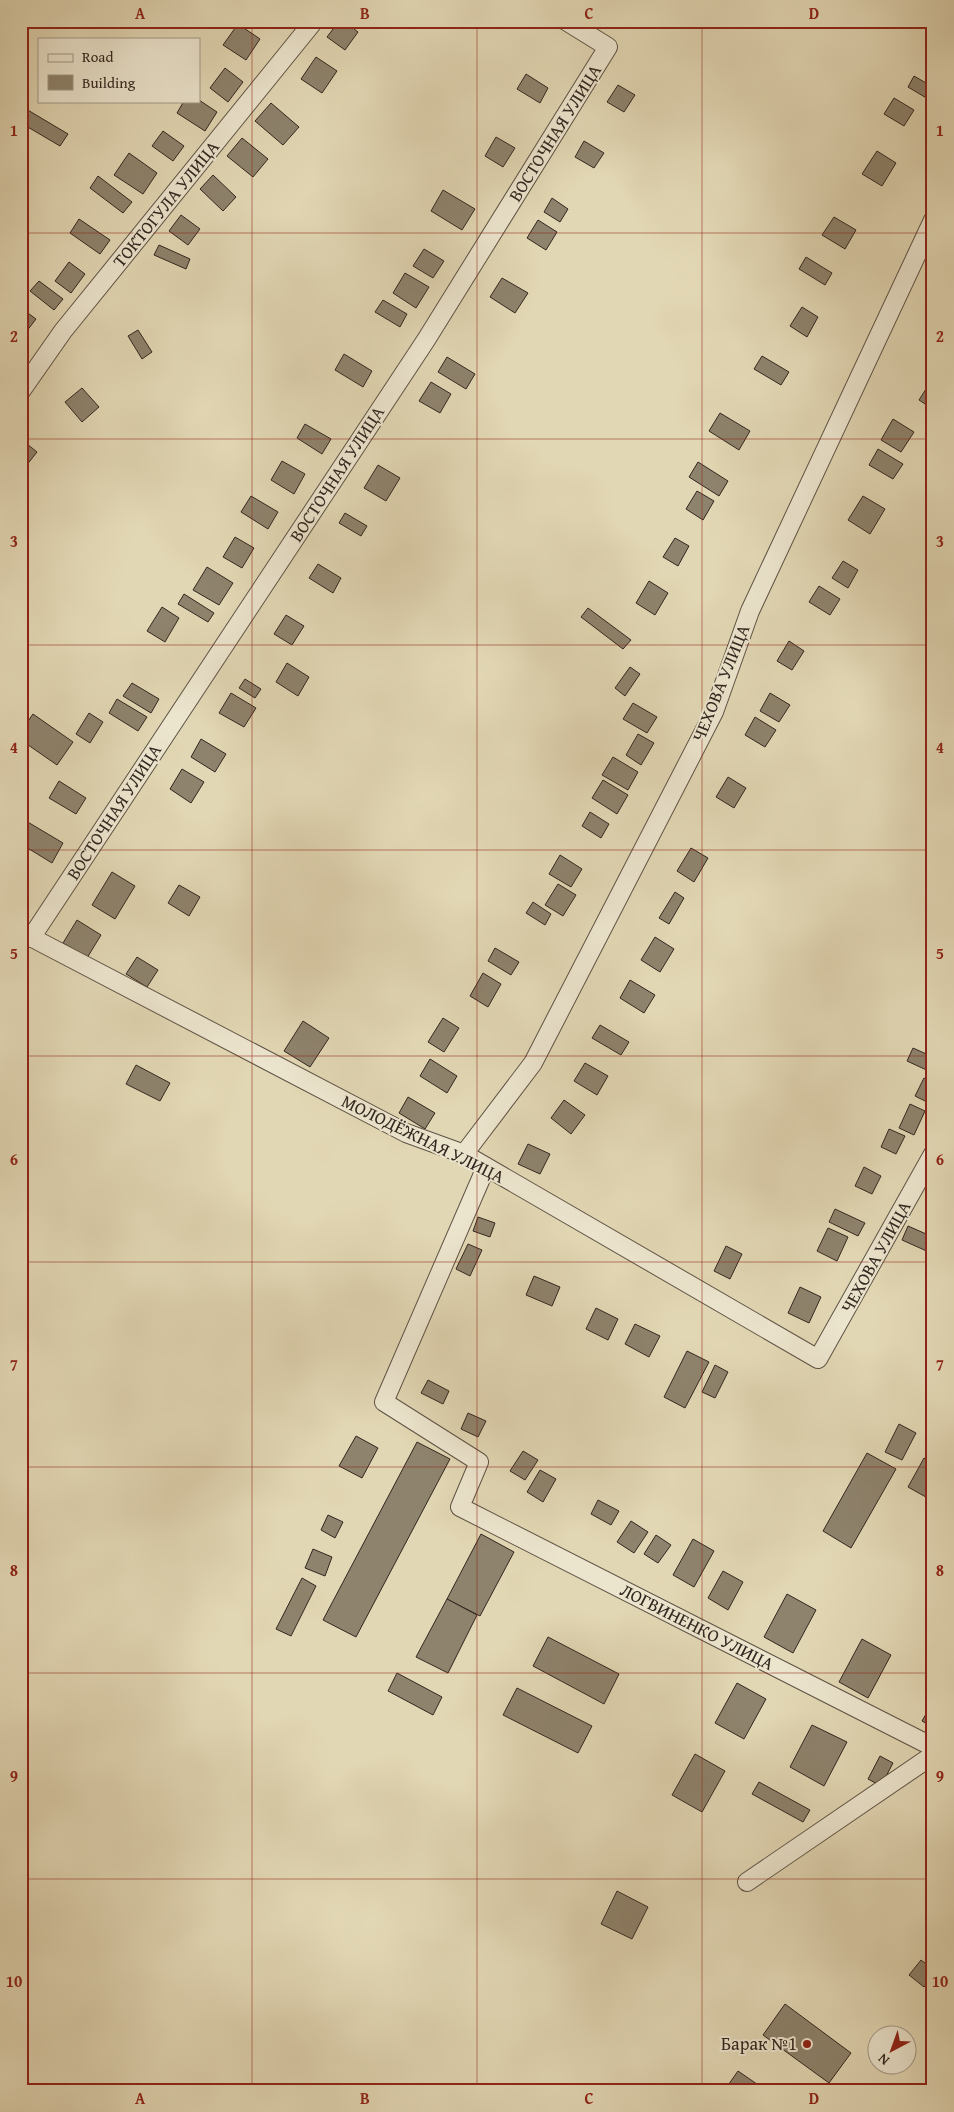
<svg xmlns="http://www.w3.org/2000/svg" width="954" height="2112" font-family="'Gentium Book Plus',serif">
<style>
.building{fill:#8e836d;stroke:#322720}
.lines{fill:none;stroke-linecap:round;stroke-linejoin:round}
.minor-casing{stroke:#5e5345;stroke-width:20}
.minor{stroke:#ece5ce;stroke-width:18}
.grid{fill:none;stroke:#8f2418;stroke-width:1;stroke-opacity:0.55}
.poi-dot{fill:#8f2418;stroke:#ece5ce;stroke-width:2}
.labels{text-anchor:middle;stroke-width:4;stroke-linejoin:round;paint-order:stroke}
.street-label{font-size:18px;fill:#322720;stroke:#ece5ce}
.poi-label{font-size:18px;fill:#322720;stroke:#ece5ce;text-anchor:end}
.neatline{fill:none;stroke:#8f2418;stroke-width:2}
.grid-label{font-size:16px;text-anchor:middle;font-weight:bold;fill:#8f2418}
</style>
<rect width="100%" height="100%" fill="#e2d7b4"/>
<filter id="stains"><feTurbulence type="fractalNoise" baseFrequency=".004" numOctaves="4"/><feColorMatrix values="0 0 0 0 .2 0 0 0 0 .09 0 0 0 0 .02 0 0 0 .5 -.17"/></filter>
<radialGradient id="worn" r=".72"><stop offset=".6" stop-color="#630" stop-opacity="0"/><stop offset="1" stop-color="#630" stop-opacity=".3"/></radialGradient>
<!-- building -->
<g class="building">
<polygon points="276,21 291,21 286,28"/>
<polygon points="339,21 344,21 358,32 345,50 327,37"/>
<polygon points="238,24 260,39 246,60 223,45"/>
<polygon points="316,57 337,71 322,93 301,79"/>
<polygon points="225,68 243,82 228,102 210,88"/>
<polygon points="526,74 548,88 540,103 517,89"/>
<polygon points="914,76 933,87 933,102 908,87"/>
<polygon points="618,85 635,95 624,112 607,102"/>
<polygon points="894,98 914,110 904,126 884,114"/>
<polygon points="199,100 217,112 205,131 177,113 184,101"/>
<polygon points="271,103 299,127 283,145 255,121"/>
<polygon points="21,106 68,134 60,146 21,123"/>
<polygon points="163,131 184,146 173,161 152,146"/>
<polygon points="496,137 515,148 503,167 485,156"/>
<polygon points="242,138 268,159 253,177 227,156"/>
<polygon points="584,141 604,153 594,168 575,157"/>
<polygon points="877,151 896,163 882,186 862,174"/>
<polygon points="129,153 157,173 143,194 114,175"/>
<polygon points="213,175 236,197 223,211 200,189"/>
<polygon points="98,176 132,202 123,213 90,188"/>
<polygon points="443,190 475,209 462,230 431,211"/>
<polygon points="552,198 568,209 560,222 544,212"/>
<polygon points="181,215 200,229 188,245 169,231"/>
<polygon points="834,217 856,230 845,249 822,235"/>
<polygon points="79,219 110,240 100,254 70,233"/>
<polygon points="538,220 557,232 546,250 527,238"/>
<polygon points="159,245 190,259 186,269 154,255"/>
<polygon points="424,249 444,261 433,278 413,266"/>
<polygon points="806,257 832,273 825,285 799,269"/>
<polygon points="69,262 85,274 71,293 55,281"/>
<polygon points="405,273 429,287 416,308 393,293"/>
<polygon points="502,278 528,293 515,313 490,297"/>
<polygon points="39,281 63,299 54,310 30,291"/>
<polygon points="383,300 407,314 400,327 375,312"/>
<polygon points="802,307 818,317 807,337 790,326"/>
<polygon points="21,308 36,319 23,336 21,335"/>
<polygon points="138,330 152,352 142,359 128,336"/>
<polygon points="344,354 372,371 363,387 335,370"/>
<polygon points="762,356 789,372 781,385 754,369"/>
<polygon points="447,357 475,374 466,389 438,372"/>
<polygon points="931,381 933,382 933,409 919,400"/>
<polygon points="431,382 451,394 440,413 419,401"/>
<polygon points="82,388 99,407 82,422 65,402"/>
<polygon points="720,413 750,431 739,450 709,431"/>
<polygon points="893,419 914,432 901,452 881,440"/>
<polygon points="305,424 331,439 322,454 297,438"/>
<polygon points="21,439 37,452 26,466 21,462"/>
<polygon points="878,449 903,464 893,479 869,465"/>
<polygon points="282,461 305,474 294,494 271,480"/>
<polygon points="698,462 728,481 719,496 689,477"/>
<polygon points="378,465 400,478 386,501 364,488"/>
<polygon points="697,491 714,501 703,520 686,509"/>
<polygon points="251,496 278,512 268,529 241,512"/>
<polygon points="863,496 885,509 870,534 848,520"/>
<polygon points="345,513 367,526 361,536 339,523"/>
<polygon points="235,537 254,548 242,568 223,557"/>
<polygon points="675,538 689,546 678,566 663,557"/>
<polygon points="843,561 858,570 848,588 832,578"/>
<polygon points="318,564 341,578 333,593 309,578"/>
<polygon points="207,567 233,583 219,605 193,590"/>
<polygon points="649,581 668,593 655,615 636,603"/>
<polygon points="819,586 840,599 830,615 809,602"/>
<polygon points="184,594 214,613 208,622 178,604"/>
<polygon points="162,607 179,618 165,642 147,631"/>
<polygon points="588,608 631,640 623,649 581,617"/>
<polygon points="286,615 304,626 292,645 274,634"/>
<polygon points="789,641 804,651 792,670 777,661"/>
<polygon points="287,663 309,677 298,696 276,682"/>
<polygon points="630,667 640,674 625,696 615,688"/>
<polygon points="245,679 261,689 255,698 239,688"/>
<polygon points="132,683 159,699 151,713 123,696"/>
<polygon points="231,693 256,708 244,727 219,713"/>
<polygon points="770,693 790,705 779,722 760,711"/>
<polygon points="117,699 147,717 138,731 109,713"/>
<polygon points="633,703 657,717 647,733 623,719"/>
<polygon points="89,713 103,722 90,743 76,734"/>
<polygon points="33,714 73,742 57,765 21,740 21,731"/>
<polygon points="755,717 776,730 765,747 745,735"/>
<polygon points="638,734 654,743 641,765 626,755"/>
<polygon points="201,739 226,754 215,772 191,757"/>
<polygon points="613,757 638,772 628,790 602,775"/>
<polygon points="182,769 204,782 191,803 170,789"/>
<polygon points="728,777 746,788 734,808 716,797"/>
<polygon points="603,780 628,795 617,814 592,798"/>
<polygon points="59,781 86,798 76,814 49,798"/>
<polygon points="590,812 609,824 601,838 582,826"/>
<polygon points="26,821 63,843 52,863 21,844 21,828"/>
<polygon points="691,848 708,858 694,882 677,871"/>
<polygon points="560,855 582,869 571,887 549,874"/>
<polygon points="112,872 135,886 115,919 92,905"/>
<polygon points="21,877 28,881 21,893"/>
<polygon points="558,884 576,895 563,916 545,905"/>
<polygon points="179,885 200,897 189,916 168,903"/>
<polygon points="675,892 684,898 669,924 659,918"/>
<polygon points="533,902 551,914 545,925 526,913"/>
<polygon points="77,920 101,935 87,958 63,943"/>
<polygon points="655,937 674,949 660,972 641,960"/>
<polygon points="495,948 519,962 511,975 488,961"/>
<polygon points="137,957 158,970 147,987 126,974"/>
<polygon points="483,973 501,984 488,1007 470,996"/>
<polygon points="630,980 655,995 644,1013 620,998"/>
<polygon points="443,1018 459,1028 444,1052 428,1042"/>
<polygon points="303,1021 329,1038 310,1067 284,1051"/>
<polygon points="600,1025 629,1042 621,1055 592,1038"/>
<polygon points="913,1048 933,1057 933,1073 907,1061"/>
<polygon points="430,1059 457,1076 447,1093 420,1076"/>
<polygon points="585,1063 608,1076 597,1095 574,1081"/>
<polygon points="136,1065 170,1083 160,1101 126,1084"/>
<polygon points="924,1078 933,1083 933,1105 915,1096"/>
<polygon points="408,1097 435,1113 425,1129 399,1113"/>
<polygon points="564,1100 585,1115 571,1134 551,1118"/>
<polygon points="910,1104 925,1111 914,1135 899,1128"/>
<polygon points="889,1129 905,1136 896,1154 881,1147"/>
<polygon points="528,1144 550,1154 540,1174 518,1164"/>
<polygon points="864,1167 881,1176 872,1194 855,1186"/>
<polygon points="835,1209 865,1223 858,1236 829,1222"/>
<polygon points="478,1217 495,1223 490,1237 473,1231"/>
<polygon points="908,1226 933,1237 931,1253 902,1240"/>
<polygon points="828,1228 848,1237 837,1261 817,1251"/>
<polygon points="468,1244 482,1250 470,1276 456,1269"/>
<polygon points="726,1246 742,1254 730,1279 714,1271"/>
<polygon points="534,1276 560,1287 552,1306 526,1295"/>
<polygon points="800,1287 821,1297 809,1323 788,1313"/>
<polygon points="596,1308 618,1319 608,1340 586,1329"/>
<polygon points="635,1324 660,1336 649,1357 625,1344"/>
<polygon points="687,1351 709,1362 685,1408 664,1397"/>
<polygon points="715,1365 728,1372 715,1398 702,1392"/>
<polygon points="428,1380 449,1391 443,1404 421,1393"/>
<polygon points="468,1413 486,1421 478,1437 461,1429"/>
<polygon points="899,1424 916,1433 902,1460 885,1452"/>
<polygon points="356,1436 378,1448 362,1478 339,1466"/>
<polygon points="417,1442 450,1459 356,1637 323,1620"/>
<polygon points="523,1451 538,1460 525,1480 510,1471"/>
<polygon points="867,1453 896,1469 851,1548 823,1531"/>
<polygon points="924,1458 933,1463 933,1501 908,1487"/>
<polygon points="540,1470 556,1479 543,1502 527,1492"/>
<polygon points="598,1500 619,1511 611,1525 591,1514"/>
<polygon points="328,1515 343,1522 335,1538 321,1530"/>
<polygon points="631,1521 648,1532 634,1553 617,1542"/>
<polygon points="481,1534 514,1552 480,1616 447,1599"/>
<polygon points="656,1535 671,1545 658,1563 644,1554"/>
<polygon points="693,1539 714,1551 694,1587 673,1575"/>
<polygon points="313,1549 332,1557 325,1576 305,1568"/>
<polygon points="723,1571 743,1582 728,1610 708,1598"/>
<polygon points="302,1578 316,1586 291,1636 276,1629"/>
<polygon points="787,1594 816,1610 793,1653 764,1637"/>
<polygon points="447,1599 477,1615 448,1673 416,1657"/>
<polygon points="548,1637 619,1674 604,1704 533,1666"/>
<polygon points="862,1639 891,1655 868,1698 839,1682"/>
<polygon points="397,1673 442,1697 433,1715 388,1691"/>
<polygon points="737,1683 766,1699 744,1739 715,1723"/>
<polygon points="517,1688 592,1726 578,1753 503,1715"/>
<polygon points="933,1702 933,1727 922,1721"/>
<polygon points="812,1725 847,1742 824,1786 790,1767"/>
<polygon points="695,1754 725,1771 702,1812 672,1795"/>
<polygon points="880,1756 893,1763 881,1786 868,1779"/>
<polygon points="759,1782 810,1810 803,1822 752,1794"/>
<polygon points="617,1891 648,1907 632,1939 601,1924"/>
<polygon points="921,1960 933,1969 933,1976 924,1987 909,1975"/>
<polygon points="785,2004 851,2053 829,2083 763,2035"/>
<polygon points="738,2071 767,2091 724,2091"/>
</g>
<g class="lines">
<!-- minor casing -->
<g class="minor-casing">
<g id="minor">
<polyline points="21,391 63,331 314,21"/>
<polyline points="21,932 406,1133 464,1154 818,1359 933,1154"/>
<polyline points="31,938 426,340 608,47 566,21"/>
<polyline points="464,1154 533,1063 714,712 750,611 933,220"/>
<polyline points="486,1167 384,1402 479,1462 460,1507 933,1747"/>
<polyline points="747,1882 933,1755"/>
</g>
</g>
<!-- minor -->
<use href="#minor" class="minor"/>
</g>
<!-- grid -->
<path class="grid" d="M252,21V2091M477,21V2091M702,21V2091M21,233H933M21,439H933M21,645H933M21,850H933M21,1056H933M21,1262H933M21,1467H933M21,1673H933M21,1879H933"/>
<!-- markers -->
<circle class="poi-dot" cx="807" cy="2044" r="5"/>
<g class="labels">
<!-- street labels -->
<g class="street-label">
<text transform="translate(555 133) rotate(-58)" y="6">ВОСТОЧНАЯ УЛИЦА</text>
<text transform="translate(166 204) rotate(-51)" y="6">ТОКТОГУЛА УЛИЦА</text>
<text transform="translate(337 474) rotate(-57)" y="6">ВОСТОЧНАЯ УЛИЦА</text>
<text transform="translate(721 683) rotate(-68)" y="6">ЧЕХОВА УЛИЦА</text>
<text transform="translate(114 812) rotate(-57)" y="6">ВОСТОЧНАЯ УЛИЦА</text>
<text transform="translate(423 1139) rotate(26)" y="6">МОЛОДЁЖНАЯ УЛИЦА</text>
<text transform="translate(876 1257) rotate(-61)" y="6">ЧЕХОВА УЛИЦА</text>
<text transform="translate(697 1627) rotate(27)" y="6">ЛОГВИНЕНКО УЛИЦА</text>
</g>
<!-- poi labels -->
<g class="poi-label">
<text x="797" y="2050">Барак №1</text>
</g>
</g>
<!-- margin -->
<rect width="954" height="2112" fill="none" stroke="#e2d7b4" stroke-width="55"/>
<!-- legend -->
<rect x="38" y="38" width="162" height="65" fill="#ece5ce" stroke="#a29988"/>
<rect x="48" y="54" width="25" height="8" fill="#ece5ce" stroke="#a29988"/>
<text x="82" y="62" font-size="15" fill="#322720">Road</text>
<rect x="48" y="75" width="25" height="15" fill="#8e836d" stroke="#a29988"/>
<text x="82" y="88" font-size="15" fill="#322720">Building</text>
<!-- north arrow -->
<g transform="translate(892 2050) rotate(221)"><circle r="24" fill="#ece5ce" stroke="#a29988"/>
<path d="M0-4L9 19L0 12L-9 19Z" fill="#8f2418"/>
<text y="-8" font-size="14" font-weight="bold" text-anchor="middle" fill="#322720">N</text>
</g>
<rect x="28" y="28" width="898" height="2056" class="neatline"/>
<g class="grid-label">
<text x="140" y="19">A</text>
<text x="365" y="19">B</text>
<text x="589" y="19">C</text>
<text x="814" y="19">D</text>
<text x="14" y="136">1</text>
<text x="940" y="136">1</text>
<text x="14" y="342">2</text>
<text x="940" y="342">2</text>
<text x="14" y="547">3</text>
<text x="940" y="547">3</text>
<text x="14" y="753">4</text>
<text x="940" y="753">4</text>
<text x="14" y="959">5</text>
<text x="940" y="959">5</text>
<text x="14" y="1165">6</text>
<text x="940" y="1165">6</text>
<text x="14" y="1370">7</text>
<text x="940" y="1370">7</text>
<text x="14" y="1576">8</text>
<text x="940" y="1576">8</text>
<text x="14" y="1782">9</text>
<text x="940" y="1782">9</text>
<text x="14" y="1987">10</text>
<text x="940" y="1987">10</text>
<text x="140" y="2104">A</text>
<text x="365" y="2104">B</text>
<text x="589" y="2104">C</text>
<text x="814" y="2104">D</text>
</g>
<rect width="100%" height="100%" filter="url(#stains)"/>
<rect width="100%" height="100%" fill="url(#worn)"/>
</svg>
